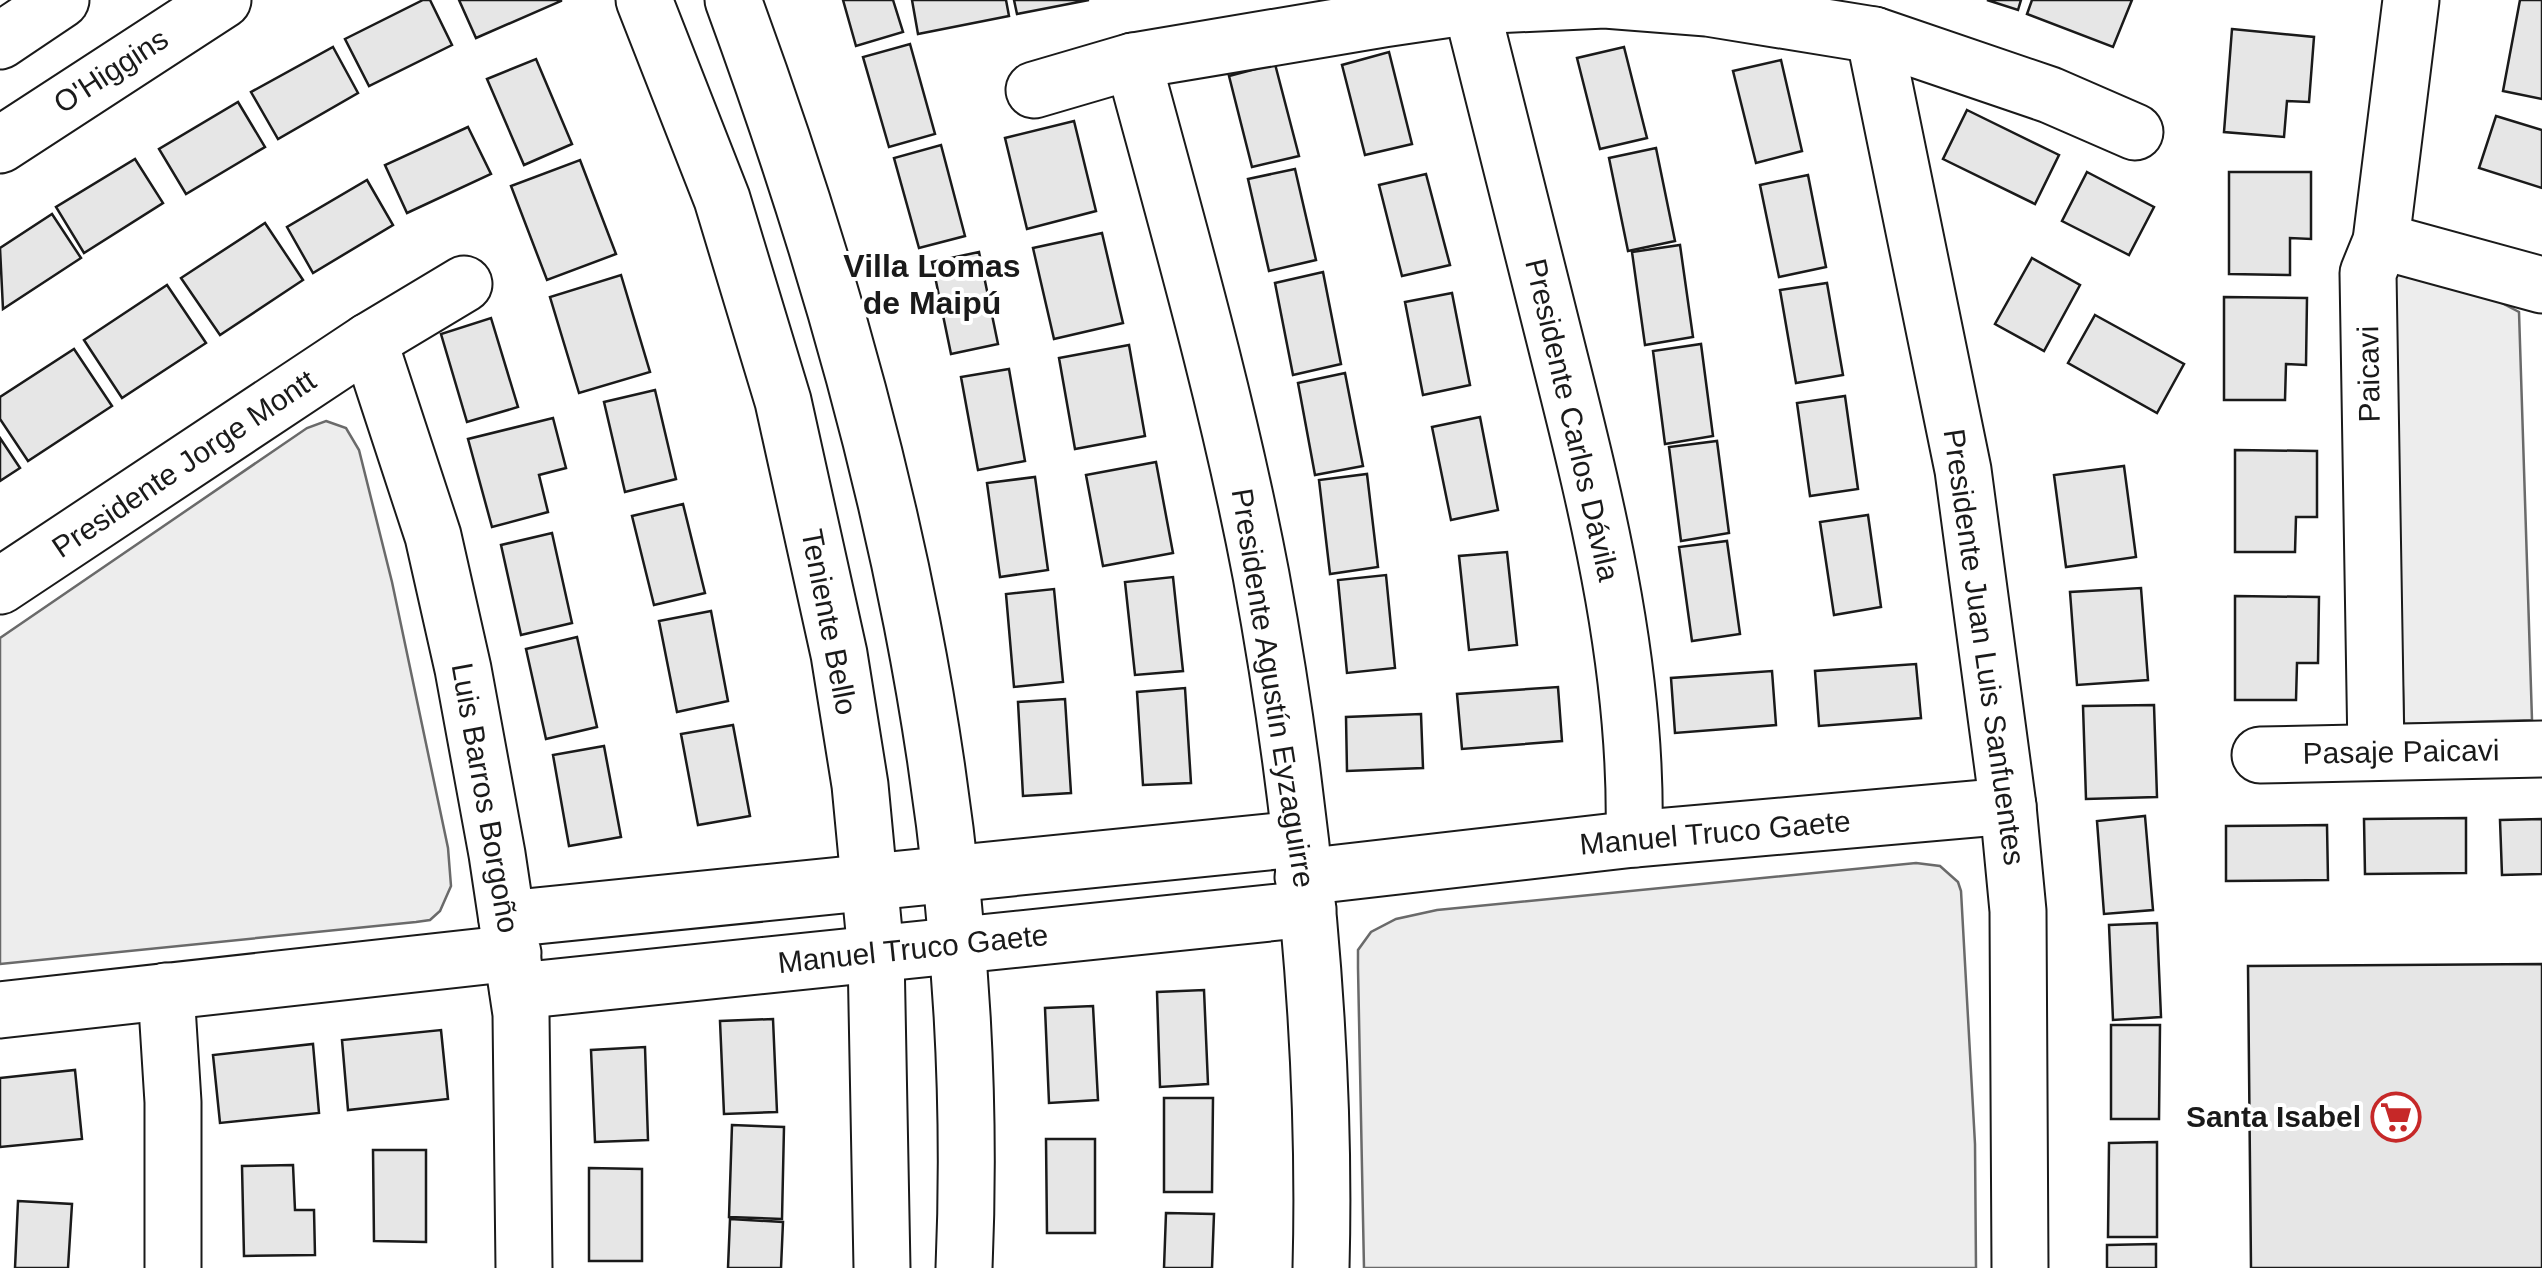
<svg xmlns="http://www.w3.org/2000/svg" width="2542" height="1268" font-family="Arial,sans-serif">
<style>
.built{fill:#ededed;stroke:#6a6a6a;stroke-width:2.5}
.building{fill:#e6e6e6;stroke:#1a1a1a;stroke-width:2.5}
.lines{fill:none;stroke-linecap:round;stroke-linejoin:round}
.minor-casing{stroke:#1a1a1a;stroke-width:59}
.minor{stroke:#fff;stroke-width:55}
.labels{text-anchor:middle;stroke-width:8;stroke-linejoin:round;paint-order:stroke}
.street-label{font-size:30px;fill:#1a1a1a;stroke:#fff}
.poi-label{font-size:30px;font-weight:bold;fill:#1a1a1a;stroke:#fff;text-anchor:end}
.neighbourhood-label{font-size:32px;font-weight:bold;fill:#1a1a1a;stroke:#fff}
</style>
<rect width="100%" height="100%" fill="#fff"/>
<!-- built -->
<g class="built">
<polygon points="2419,260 2519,312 2532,720 2404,724 2390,277"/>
<polygon points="326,421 346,428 359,450 392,582 448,848 451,886 440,911 430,920 416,922 0,964 0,638 307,428"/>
<polygon points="1916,863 1940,866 1958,882 1961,891 1975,1144 1976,1268 1364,1268 1358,968 1358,950 1371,932 1396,919 1437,910"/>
</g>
<!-- building -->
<g class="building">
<polygon points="423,0 430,0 452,45 369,86 345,39"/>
<polygon points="459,0 561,0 561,1 476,38"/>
<polygon points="843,0 893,0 903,32 856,46"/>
<polygon points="912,0 1006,0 1009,16 918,34"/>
<polygon points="1014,0 1089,0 1017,14"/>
<polygon points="1987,0 2021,0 2018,10"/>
<polygon points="2032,0 2132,0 2113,47 2027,14"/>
<polygon points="2520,0 2542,0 2542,99 2503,91"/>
<polygon points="2232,29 2314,37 2309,102 2287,101 2284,137 2224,132"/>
<polygon points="910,44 935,134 889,147 863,57"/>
<polygon points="333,47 358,93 278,139 251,92"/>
<polygon points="1624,47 1647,138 1600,149 1577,58"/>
<polygon points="1389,52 1412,144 1365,155 1342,65"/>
<polygon points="536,59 572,144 524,165 487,79"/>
<polygon points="1781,60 1802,151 1756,163 1733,71"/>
<polygon points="1275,64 1299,156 1252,167 1229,76"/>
<polygon points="238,102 265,147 186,194 159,149"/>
<polygon points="1967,110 2059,155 2035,204 1943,159"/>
<polygon points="2496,116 2542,130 2542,188 2479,168"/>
<polygon points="1074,121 1096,211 1027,229 1005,138"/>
<polygon points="468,127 491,174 407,213 385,165"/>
<polygon points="941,145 965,236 919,248 894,158"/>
<polygon points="1656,148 1675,241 1628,251 1609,158"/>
<polygon points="135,159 163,203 84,253 56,207"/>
<polygon points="580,160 616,254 547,280 511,186"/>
<polygon points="1295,169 1316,260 1269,271 1248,179"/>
<polygon points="2087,172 2154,207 2129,255 2062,221"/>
<polygon points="2229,172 2311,172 2311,239 2290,238 2290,275 2229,274"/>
<polygon points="1426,174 1450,265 1402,276 1379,185"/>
<polygon points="1808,175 1826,267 1779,277 1760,185"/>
<polygon points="367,180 393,225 313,273 287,227"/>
<polygon points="52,214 81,258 3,309 0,248"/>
<polygon points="265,223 303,280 220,335 181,278"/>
<polygon points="1102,233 1123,323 1054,339 1033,248"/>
<polygon points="1680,245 1693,337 1645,345 1632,252"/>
<polygon points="979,252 998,344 951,354 932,262"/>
<polygon points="2032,258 2080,285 2044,351 1995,324"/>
<polygon points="1323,272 1341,364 1293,375 1275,283"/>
<polygon points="621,275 650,372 579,393 550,297"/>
<polygon points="1827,283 1843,375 1796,383 1780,290"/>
<polygon points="167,285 206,343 122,398 84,340"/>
<polygon points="1452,293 1470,385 1423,395 1405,302"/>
<polygon points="2224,297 2307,298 2306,365 2286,364 2285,400 2224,400"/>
<polygon points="2095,315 2184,364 2157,413 2068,363"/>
<polygon points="491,318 518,407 467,422 441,334"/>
<polygon points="1701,344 1713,436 1665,444 1653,351"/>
<polygon points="1129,345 1145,436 1075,449 1059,358"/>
<polygon points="74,349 112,406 28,461 0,419 0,397"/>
<polygon points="1009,369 1025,461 978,470 961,377"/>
<polygon points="1345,373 1363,466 1315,475 1298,383"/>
<polygon points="655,390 676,479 625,492 604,402"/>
<polygon points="1845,396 1858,489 1810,496 1797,403"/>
<polygon points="1480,417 1498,510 1451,520 1432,427"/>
<polygon points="553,418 566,468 539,475 548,512 492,527 468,439"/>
<polygon points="0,438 20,468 0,481"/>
<polygon points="1717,441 1729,533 1681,541 1669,447"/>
<polygon points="2235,450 2317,451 2317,517 2296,517 2295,552 2235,552"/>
<polygon points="1156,462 1173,553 1103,566 1086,475"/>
<polygon points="2124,466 2136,557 2066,567 2054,475"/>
<polygon points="1367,474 1378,567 1330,574 1319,480"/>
<polygon points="1035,477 1048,570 1000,577 987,483"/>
<polygon points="683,504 705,593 654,605 632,516"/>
<polygon points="1868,515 1881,607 1834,615 1820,522"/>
<polygon points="552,533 572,623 521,635 501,545"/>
<polygon points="1727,541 1740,634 1692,641 1679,547"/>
<polygon points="1507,552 1517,645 1469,650 1459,556"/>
<polygon points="1386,575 1395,668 1347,673 1338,580"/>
<polygon points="1173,577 1183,671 1135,675 1125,582"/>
<polygon points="2141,588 2148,680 2077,685 2070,592"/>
<polygon points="1054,589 1063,682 1014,687 1006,594"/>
<polygon points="2235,596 2319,597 2318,663 2297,663 2296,700 2235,700"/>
<polygon points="711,611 728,701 677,712 659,621"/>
<polygon points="577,637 597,727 546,739 526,649"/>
<polygon points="1916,664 1921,718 1819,726 1815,671"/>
<polygon points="1772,671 1776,725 1675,733 1671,678"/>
<polygon points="1558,687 1562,741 1462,749 1457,694"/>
<polygon points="1185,688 1191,783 1143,785 1137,692"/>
<polygon points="1065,699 1071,793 1023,796 1018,702"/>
<polygon points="2154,705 2157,797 2086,799 2083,706"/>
<polygon points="1421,714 1423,768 1347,771 1346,717"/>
<polygon points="733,725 750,816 698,825 681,734"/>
<polygon points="604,746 621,837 569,846 553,755"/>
<polygon points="2145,816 2153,910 2104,914 2097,821"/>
<polygon points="2466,818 2466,873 2365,874 2364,819"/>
<polygon points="2542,819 2542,874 2502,875 2500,820"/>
<polygon points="2327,825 2328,880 2226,881 2226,826"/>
<polygon points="2157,923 2161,1017 2113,1020 2109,925"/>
<polygon points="2542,964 2542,1268 2251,1268 2248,966"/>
<polygon points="1204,990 1208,1084 1160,1087 1157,992"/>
<polygon points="1093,1006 1098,1100 1049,1103 1045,1008"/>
<polygon points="773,1019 777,1112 724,1114 720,1021"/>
<polygon points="2111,1025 2160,1025 2159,1119 2111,1119"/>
<polygon points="441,1030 448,1099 348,1110 342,1040"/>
<polygon points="313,1044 319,1113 220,1123 213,1055"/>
<polygon points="645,1047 648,1140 595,1142 591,1050"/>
<polygon points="75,1070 82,1139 0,1147 0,1078"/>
<polygon points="1164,1098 1213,1098 1212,1192 1164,1192"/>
<polygon points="732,1125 784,1127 782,1219 729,1217"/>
<polygon points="1046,1139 1095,1139 1095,1233 1047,1233"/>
<polygon points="2157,1142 2157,1237 2108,1237 2109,1143"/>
<polygon points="373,1150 426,1150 426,1242 374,1241"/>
<polygon points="293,1165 295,1210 314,1210 315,1255 244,1256 242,1166"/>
<polygon points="589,1168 642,1169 642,1261 589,1261"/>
<polygon points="18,1201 72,1204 68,1268 15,1268"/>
<polygon points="1166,1213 1214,1214 1212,1268 1164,1268"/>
<polygon points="730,1219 783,1222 781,1268 728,1268"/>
<polygon points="2156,1244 2156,1268 2107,1268 2107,1245"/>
</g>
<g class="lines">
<!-- minor casing -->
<g class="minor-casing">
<g id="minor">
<polyline points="644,0 722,199 783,401 839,654 860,785 876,953 882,1268"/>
<path d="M733,0C883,408 983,830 964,1268"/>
<path d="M1471,6C1501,124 1530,242 1560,360C1600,518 1638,675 1634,839"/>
<polyline points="1874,35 1963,470 2008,806 2018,911 2020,1268"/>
<polyline points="0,41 61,0"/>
<path d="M1133,61C1179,231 1228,402 1261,575C1302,796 1327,1044 1321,1268"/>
<polyline points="1034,90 1133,61 1384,19 1471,6 1605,0 1707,8 1874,35 2050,95 2135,132"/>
<polyline points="0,145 223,0"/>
<polyline points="2381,241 2542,285"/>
<polyline points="369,341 433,536 463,669 497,854 521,1014 524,1268"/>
<polyline points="0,586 369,341 464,284"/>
<polyline points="2376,752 2368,273 2381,241 2411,0"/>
<polyline points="2260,755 2542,749"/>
<polyline points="1303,877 1634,839 2008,806"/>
<polyline points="507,919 1297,839"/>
<polyline points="166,991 173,1102 173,1268"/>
<polyline points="518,991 1308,909"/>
<polyline points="0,1010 513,953"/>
</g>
</g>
<!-- minor -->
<use href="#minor" class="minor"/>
</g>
<!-- icons -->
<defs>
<g id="supermarket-ring" transform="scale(2.5)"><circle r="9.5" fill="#fff" stroke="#c62828" stroke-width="1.5"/><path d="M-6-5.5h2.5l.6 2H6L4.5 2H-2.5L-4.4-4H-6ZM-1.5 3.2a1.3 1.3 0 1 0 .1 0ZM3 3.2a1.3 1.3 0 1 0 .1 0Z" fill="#c62828"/></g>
</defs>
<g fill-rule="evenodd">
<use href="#supermarket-ring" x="2396" y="1117"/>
</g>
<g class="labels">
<!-- street labels -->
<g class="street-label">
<text transform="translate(111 71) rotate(-33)" y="10">O'Higgins</text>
<text transform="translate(2369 374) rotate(-91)" y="10">Paicavi</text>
<text transform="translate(1572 420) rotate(77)" y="10">Presidente Carlos Dávila</text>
<text transform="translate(184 464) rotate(-34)" y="10">Presidente Jorge Montt</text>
<text transform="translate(829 622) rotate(79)" y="10">Teniente Bello</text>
<text transform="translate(1984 647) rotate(82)" y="10">Presidente Juan Luis Sanfuentes</text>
<text transform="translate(1273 688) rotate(81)" y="10">Presidente Agustín Eyzaguirre</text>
<text transform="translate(2401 752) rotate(-1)" y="10">Pasaje Paicavi</text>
<text transform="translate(485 798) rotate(80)" y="10">Luis Barros Borgoño</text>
<text transform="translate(1715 833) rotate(-5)" y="10">Manuel Truco Gaete</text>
<text transform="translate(913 949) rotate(-6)" y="10">Manuel Truco Gaete</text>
</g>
<!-- poi labels -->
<g class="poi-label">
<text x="2361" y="1127">Santa Isabel</text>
</g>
<!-- neighbourhood labels -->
<g class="neighbourhood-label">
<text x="932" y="277">Villa Lomas<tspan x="932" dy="37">de Maipú</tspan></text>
</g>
</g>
</svg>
